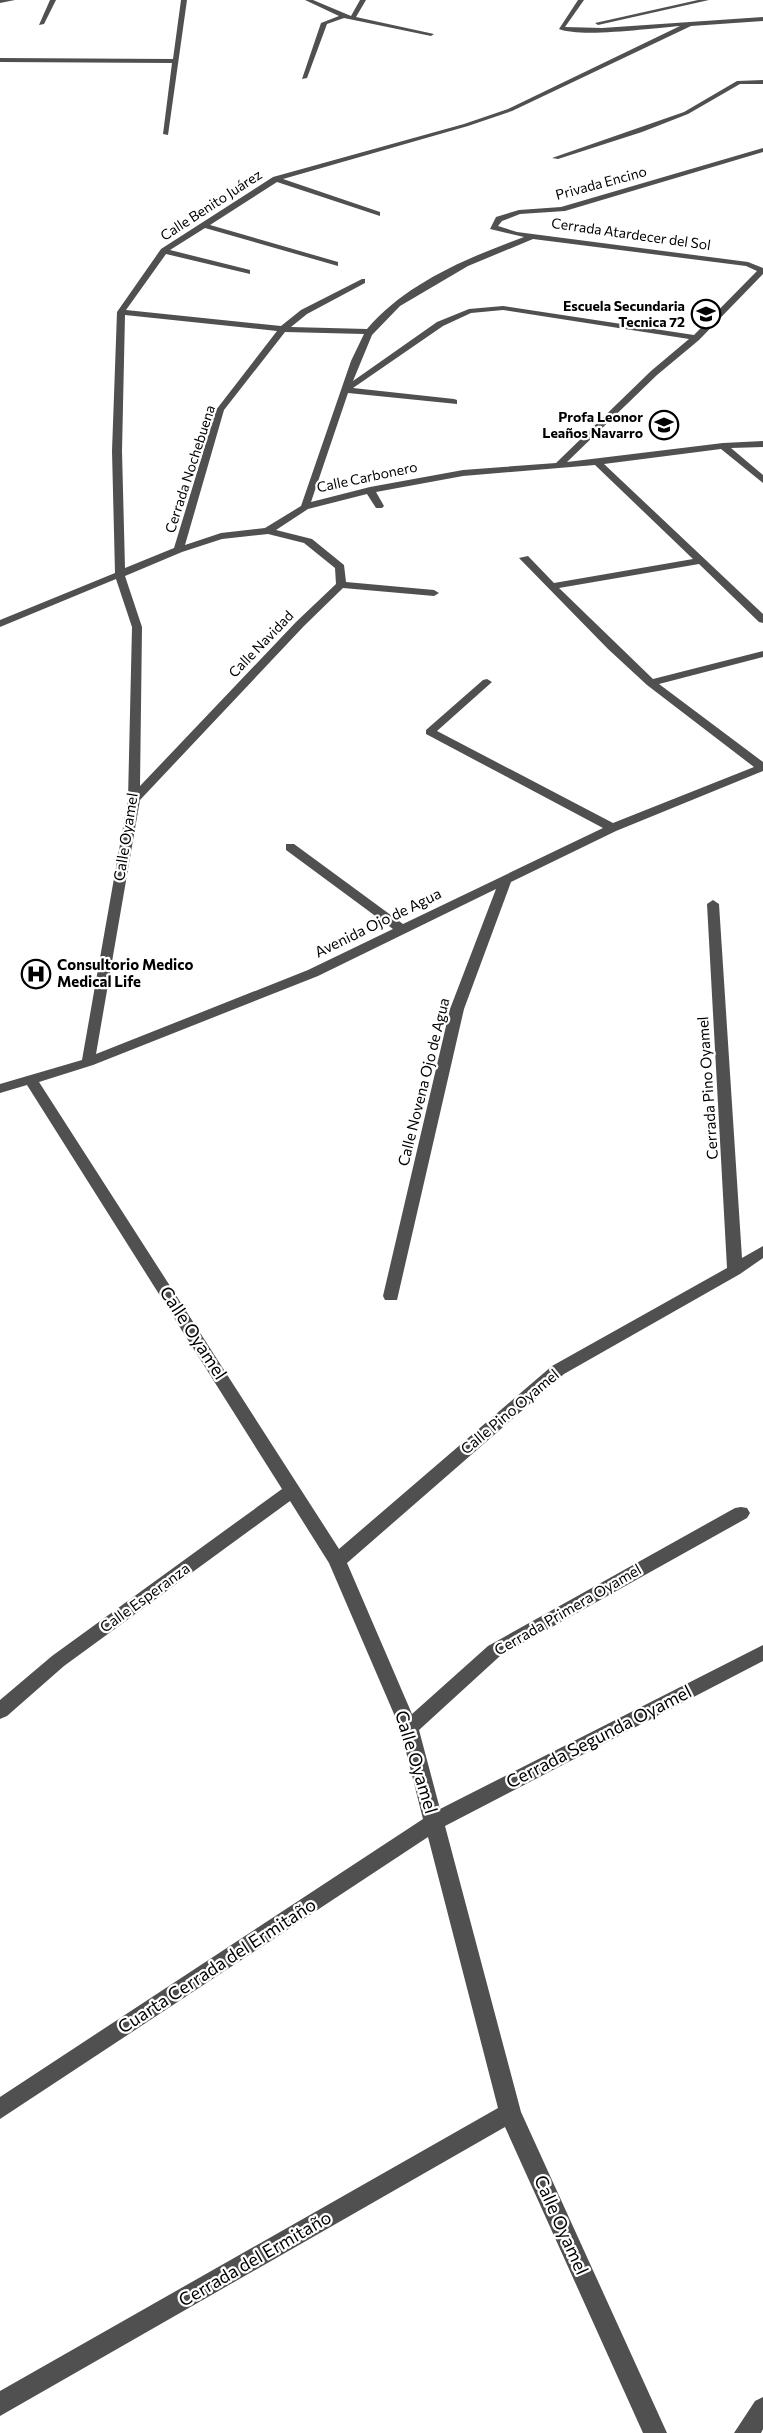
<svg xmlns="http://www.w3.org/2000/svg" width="763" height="2433" font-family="Commissioner,sans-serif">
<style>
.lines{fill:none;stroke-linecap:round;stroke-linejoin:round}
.minor{fill:#505050;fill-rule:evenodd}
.labels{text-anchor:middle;stroke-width:4.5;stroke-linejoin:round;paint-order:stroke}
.far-street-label{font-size:14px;fill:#000;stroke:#fff}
.far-poi-label{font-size:14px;font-weight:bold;fill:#000;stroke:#fff;text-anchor:end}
.street-label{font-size:15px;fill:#000;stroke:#fff}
.poi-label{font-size:15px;font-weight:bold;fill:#000;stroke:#fff;text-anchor:start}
.near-street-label{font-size:18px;fill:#000;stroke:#fff}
</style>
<rect width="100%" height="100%" fill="#fff"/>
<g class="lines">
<!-- minor -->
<g class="minor">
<polygon points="0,0 15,0 0,3"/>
<polygon points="50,0 56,0 44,24 39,25"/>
<polygon points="181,0 187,0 168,135 163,134 172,63 0,62 0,58 173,59"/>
<polygon points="305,0 313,0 351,16 360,0 366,0 356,17 434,34 431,36 344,18 327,24 307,78 302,79 321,23 339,16"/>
<path d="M578,0H584L565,27L602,28L763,17V21L691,26L512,111L468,126L283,179L380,212V216L277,182L210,225L338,262V266L205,228L170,250L250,270V274L166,254L126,310L281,326L301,310L362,279H365V283L307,314L291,327L367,329C406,283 469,257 524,237L490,229L496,217L519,210L561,207L763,148V152L565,211L520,214L502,221L498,226L517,232L748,262L763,268V274L699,340L657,375L567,462L723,443L763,441V447L731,448L763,475V483L721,449L604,464L763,614V623L759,622L699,564L559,588L653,679L763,651V657L659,684L763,762V771L616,831L511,882L464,1009L397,1300H385L383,1296L450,1009L496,889L318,976L93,1065L39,1082L339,1549L552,1366L727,1268L707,904L713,900L719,904L742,1258L763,1246V1258L740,1274L564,1374L347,1563L412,1714L488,1646L735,1508L741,1507L747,1508L750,1513L747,1518L500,1656L419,1730L440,1809L763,1645V1661L445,1826L521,2112L667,2433H643L505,2127L0,2416V2391L498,2108L428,1837L0,2119V2097L423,1819L400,1728L329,1563L290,1501L64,1666L7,1716L0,1719V1700L52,1656L282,1489L27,1085L0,1093V1084L82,1060L128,799L132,627L116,579L0,627V620L115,573L112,451L117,312L161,249L273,177L464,124L508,109L680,26C653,28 581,38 559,29ZM533,239L746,266L757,271L694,335L503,306L469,309L437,322L353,381L372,335L400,306L468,266ZM503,310L689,339L651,371L556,463L463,470L370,487L311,502L348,393L457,404V400L454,399L353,388L443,326L471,313ZM125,315L277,331L216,410L174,548L125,568L122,451ZM285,332L364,334L351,361L301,506L265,528L221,533L185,545L224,410ZM595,465L693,559L554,583L528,556L519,558L608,649L647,685L754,767L613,823L437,731L492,682L487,679L483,680L426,730V734L603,828L403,924L294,844H286V850L393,929L308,970L96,1054L140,800L304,626L343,588L434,596L439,593L434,590L346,582L344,565L312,539L276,530L308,509L367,494L376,508H382L384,506L376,492L463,476ZM268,534L304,543L335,568L336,584L296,622L140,786L142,627L125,576L182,552L222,539Z"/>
<polygon points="698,0 709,0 598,25 595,23"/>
<polygon points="763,80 763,84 740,84 688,114 642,132 558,159 552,158 684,112 737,81"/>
<polygon points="763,2397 763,2429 761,2433 734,2433 755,2401"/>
</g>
</g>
<!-- icons -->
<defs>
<g id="school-ring" transform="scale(1.5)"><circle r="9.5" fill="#fff" stroke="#000" stroke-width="1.5"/><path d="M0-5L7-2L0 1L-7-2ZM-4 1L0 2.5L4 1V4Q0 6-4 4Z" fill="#000"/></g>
<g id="hospital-ring" transform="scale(1.5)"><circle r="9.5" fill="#fff" stroke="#000" stroke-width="1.5"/><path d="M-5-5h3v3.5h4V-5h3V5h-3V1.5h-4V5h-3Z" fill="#000"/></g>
</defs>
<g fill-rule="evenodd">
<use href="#school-ring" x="706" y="314"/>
<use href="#school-ring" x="664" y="425"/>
<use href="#hospital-ring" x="36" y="974"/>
</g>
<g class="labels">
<!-- far-street labels -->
<g class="far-street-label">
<text transform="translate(601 183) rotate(-15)" y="5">Privada Encino</text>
<text transform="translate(211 205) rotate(-33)" y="5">Calle Benito Juárez</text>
<text transform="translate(631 234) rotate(8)" y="5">Cerrada Atardecer del Sol</text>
<text transform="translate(190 469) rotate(-72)" y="5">Cerrada Nochebuena</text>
<text transform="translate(367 477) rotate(-12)" y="5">Calle Carbonero</text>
<text transform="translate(261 644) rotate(-46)" y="5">Calle Navidad</text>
</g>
<!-- far-poi labels -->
<g class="far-poi-label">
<text x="685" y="311">Escuela Secundaria<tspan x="685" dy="16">Tecnica 72</tspan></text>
<text x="643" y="422">Profa Leonor<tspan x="643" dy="16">Leaños Navarro</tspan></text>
</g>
<!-- street labels -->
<g class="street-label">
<text transform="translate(126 837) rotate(-81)" y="5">Calle Oyamel</text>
<text transform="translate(378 923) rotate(-26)" y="5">Avenida Ojo de Agua</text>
<text transform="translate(424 1082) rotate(-76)" y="5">Calle Novena Ojo de Agua</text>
<text transform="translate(708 1088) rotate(-94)" y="5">Cerrada Pino Oyamel</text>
<text transform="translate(510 1412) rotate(-40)" y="5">Calle Pino Oyamel</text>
<text transform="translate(145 1598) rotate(-36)" y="5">Calle Esperanza</text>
<text transform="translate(568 1610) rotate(-30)" y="5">Cerrada Primera Oyamel</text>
</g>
<!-- poi labels -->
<g class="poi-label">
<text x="57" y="970">Consultorio Medico<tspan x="57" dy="17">Medical Life</tspan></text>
</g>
<!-- near-street labels -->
<g class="near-street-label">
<text transform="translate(193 1333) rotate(57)" y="6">Calle Oyamel</text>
<text transform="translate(599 1737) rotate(-27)" y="6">Cerrada Segunda Oyamel</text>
<text transform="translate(416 1762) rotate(73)" y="6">Calle Oyamel</text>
<text transform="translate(217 1966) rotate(-33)" y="6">Cuarta Cerrada del Ermitaño</text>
<text transform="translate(561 2225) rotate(66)" y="6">Calle Oyamel</text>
<text transform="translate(255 2259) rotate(-30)" y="6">Cerrada del Ermitaño</text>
</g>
</g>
</svg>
